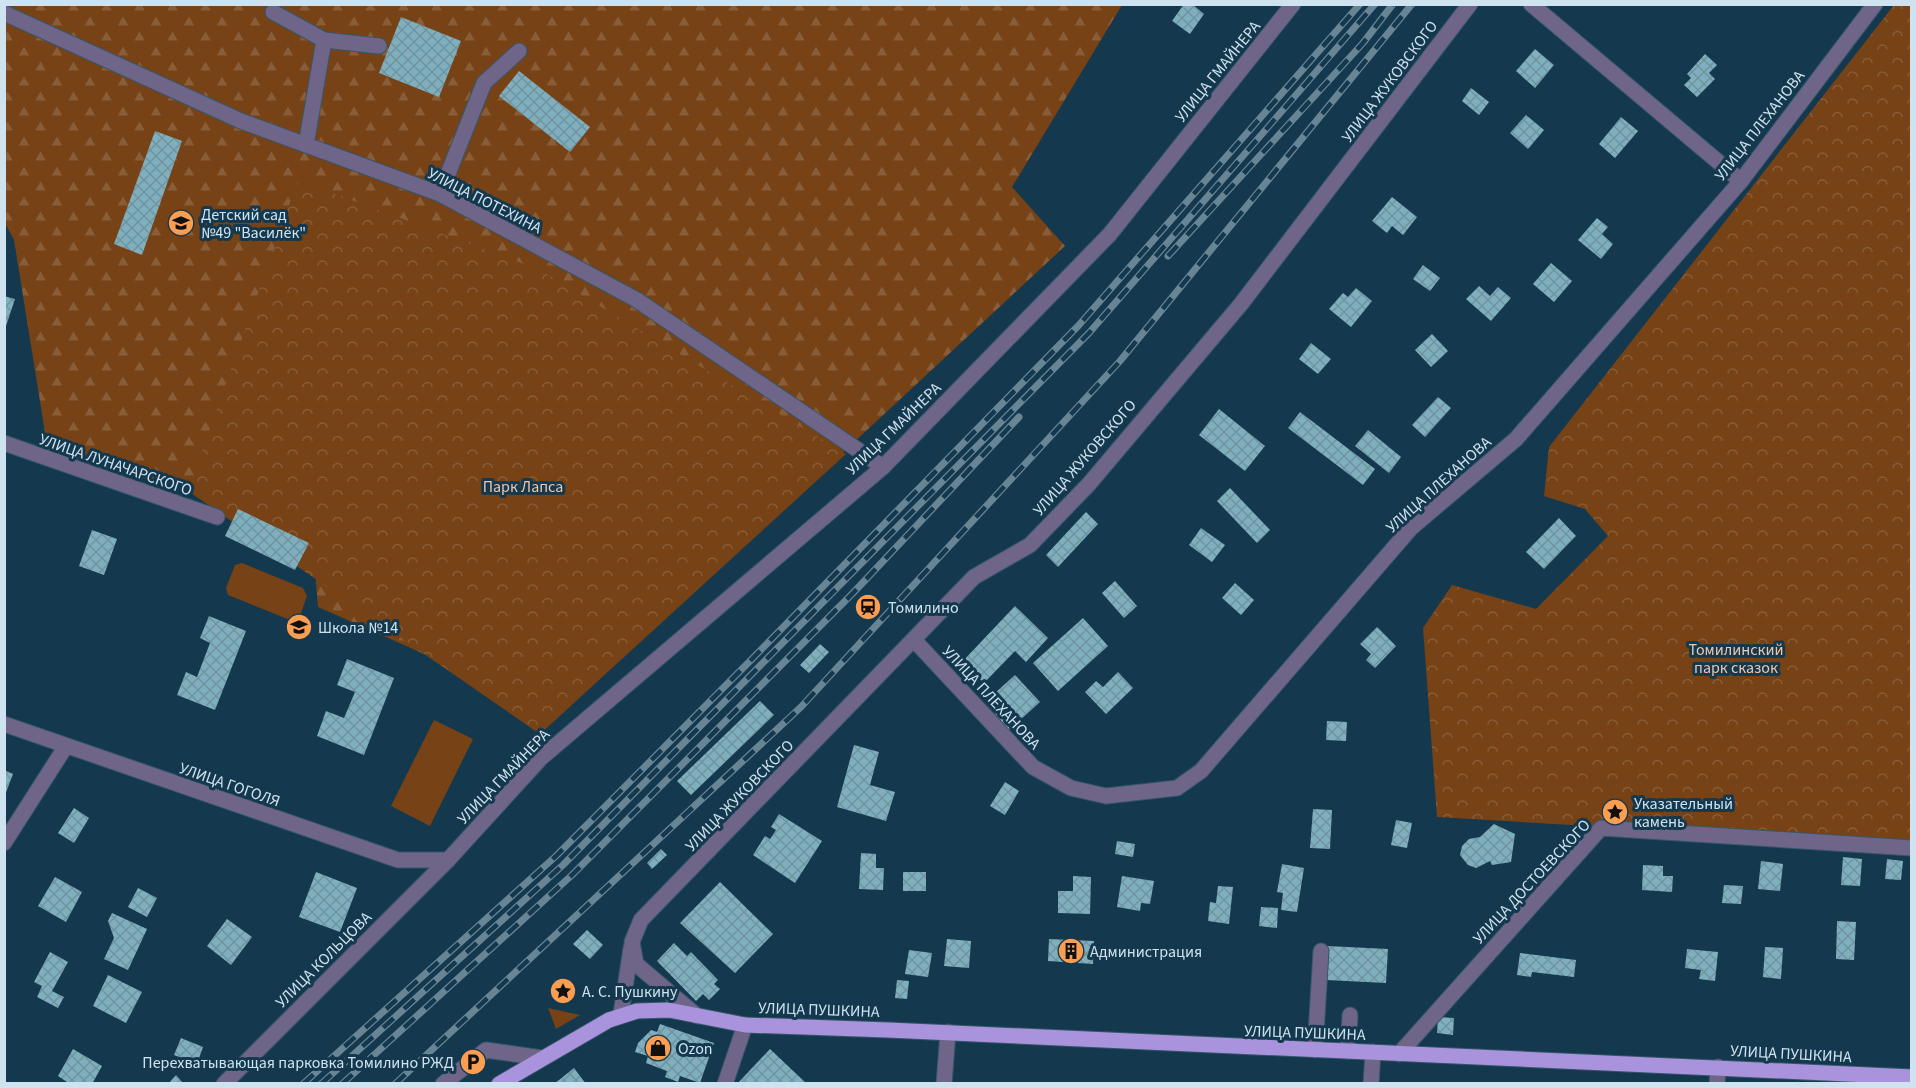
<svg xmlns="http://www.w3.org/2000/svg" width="1916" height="1088" font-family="'Source Sans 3',sans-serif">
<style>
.grass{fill:#764216}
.forest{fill:url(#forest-firs)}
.park{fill:url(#park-crowns)}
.building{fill:url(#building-cross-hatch)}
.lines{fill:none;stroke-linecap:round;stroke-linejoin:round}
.minor-casing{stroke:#35576a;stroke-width:17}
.major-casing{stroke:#35576a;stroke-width:17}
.minor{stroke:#6f6589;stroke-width:15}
.major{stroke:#a993dc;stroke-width:15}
.rail-casing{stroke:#688596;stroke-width:7}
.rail{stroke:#14384d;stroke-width:4.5;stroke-dasharray:14;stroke-linecap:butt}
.labels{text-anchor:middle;stroke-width:6;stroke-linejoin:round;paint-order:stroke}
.street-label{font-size:16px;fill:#cee2ef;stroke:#14384d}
.poi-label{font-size:16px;fill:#cee2ef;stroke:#14384d;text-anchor:start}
.park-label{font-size:16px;fill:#f0c7a9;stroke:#14384d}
</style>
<defs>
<pattern id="forest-firs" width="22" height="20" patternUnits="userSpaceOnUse" patternTransform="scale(1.5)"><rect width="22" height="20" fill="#764216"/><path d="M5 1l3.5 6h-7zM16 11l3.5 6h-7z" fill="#885d38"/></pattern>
<pattern id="park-crowns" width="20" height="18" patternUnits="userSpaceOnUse" patternTransform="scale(1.5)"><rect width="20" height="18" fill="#764216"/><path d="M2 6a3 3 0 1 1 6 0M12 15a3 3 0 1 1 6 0" fill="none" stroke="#885d38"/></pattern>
<pattern id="building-cross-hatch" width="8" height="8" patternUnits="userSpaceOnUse" patternTransform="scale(1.5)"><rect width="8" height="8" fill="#7fafbd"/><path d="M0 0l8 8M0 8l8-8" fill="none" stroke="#6f94a0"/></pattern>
</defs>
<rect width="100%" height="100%" fill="#14384d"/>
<!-- grass -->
<g class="grass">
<polygon points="242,563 303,588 307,596 300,616 290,620 228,595 226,588 235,565"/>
<polygon points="434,720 473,739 430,826 391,806"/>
<polygon points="548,1008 580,1015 556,1029"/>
</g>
<!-- forest -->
<polygon class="forest" points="4,5 1122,5 1012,187 1065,246 540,734 431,657 318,607 312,537 245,508 48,451 14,240 5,223"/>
<!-- park -->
<g class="park">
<polygon points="1894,5 1911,5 1911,845 1437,817 1423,628 1452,585 1536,609 1608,536 1585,509 1544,496 1549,447"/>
<polygon points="298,180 540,270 846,454 540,734 188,491"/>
</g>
<!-- building -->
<g class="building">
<polygon points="1184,4 1192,4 1204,14 1190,34 1172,21"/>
<polygon points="401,17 461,41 439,97 379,73"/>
<polygon points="1535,49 1554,65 1535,88 1516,71"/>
<polygon points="1705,54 1717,65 1709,73 1715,79 1697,97 1684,85 1691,78 1687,74"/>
<polygon points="519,71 590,127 570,152 499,96"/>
<polygon points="1471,88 1489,102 1479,115 1462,101"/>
<polygon points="1526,115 1544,130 1528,149 1510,133"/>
<polygon points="1621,117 1638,131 1615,158 1599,144"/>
<polygon points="155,131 182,141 142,255 114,244"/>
<polygon points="1392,197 1417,217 1403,235 1392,226 1387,233 1372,221"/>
<polygon points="1597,218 1608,227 1602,234 1613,244 1601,259 1578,240"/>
<polygon points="1551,263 1572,281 1554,302 1533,284"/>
<polygon points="1423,265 1440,278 1430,291 1413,279"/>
<polygon points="1479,286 1490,296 1498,287 1511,298 1491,321 1466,299"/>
<polygon points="1356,288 1372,301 1351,327 1329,309 1343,293 1348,297"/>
<polygon points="4,296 15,299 5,329 4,329"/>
<polygon points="1432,334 1448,351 1431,367 1415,350"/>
<polygon points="1311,343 1331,359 1318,374 1299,359"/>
<polygon points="1438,397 1451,408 1425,437 1412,425"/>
<polygon points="1219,409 1265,446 1245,471 1199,435"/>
<polygon points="1300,412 1375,469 1363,485 1288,428"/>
<polygon points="1368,430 1401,457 1389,473 1355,446"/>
<polygon points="1230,488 1270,530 1257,543 1217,501"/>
<polygon points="238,509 309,543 295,570 225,536"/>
<polygon points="1086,512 1098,524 1058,567 1046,555"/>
<polygon points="1559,518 1576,536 1544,569 1526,552"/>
<polygon points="1201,528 1225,545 1212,562 1189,545"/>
<polygon points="92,530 117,539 104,575 79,566"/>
<polygon points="1115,581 1137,606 1124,618 1102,593"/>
<polygon points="1235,583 1254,600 1241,615 1222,598"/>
<polygon points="1015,606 1048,638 1026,662 1015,651 984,683 962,662"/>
<polygon points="209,616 246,631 215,710 177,695 186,672 197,677 210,643 200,638"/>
<polygon points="1083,618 1108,646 1058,691 1033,663"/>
<polygon points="1377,627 1396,646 1375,668 1366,660 1371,654 1360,644"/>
<polygon points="820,644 829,652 809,673 800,665"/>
<polygon points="347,659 394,678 364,755 317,736 326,711 344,718 355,692 337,685"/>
<polygon points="1118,672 1133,688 1106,714 1085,692 1096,681 1103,687"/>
<polygon points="1015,675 1040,702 1009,730 985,702"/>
<polygon points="760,701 774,715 691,795 677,781"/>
<polygon points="1327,721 1347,722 1346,741 1326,740"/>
<polygon points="854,745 879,752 870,785 895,792 886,821 837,807"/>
<polygon points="4,770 13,774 5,795 4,795"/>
<polygon points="1005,782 1019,791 1005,815 990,806"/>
<polygon points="74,808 89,818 74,843 58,833"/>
<polygon points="1313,809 1332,810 1330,849 1310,848"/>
<polygon points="779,814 822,841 795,883 753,855 765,836 770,839 776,830 771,827"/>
<polygon points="1396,820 1412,823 1407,848 1391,845"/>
<polygon points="1494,824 1515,834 1511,862 1492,865 1490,861 1476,868 1468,865 1460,855 1462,846 1469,839 1480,837"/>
<polygon points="1117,841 1135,844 1133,857 1115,854"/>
<polygon points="661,849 667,855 652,869 647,863"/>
<polygon points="861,853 876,854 876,868 884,868 883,890 859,889"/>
<polygon points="1843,857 1862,859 1860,886 1841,885"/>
<polygon points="1887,859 1903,861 1901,880 1885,879"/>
<polygon points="1761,861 1783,864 1780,891 1758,889"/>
<polygon points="1282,864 1304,868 1297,912 1281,910 1283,893 1277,892"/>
<polygon points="1643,865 1663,866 1663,876 1673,876 1672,892 1642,890"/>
<polygon points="316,872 357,888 340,932 299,917"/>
<rect x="903" y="872" width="23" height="19"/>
<polygon points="1073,876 1091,877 1090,914 1058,913 1058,891 1073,891"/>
<polygon points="1122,876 1154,881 1150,904 1141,903 1140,911 1117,907"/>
<polygon points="55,877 82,892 66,922 38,906"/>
<polygon points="720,882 773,934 735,973 680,923"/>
<polygon points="1724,885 1743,886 1741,904 1722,903"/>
<polygon points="1218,886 1233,887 1229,924 1208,921 1210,902 1216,903"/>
<polygon points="138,888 157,898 147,917 128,907"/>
<polygon points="1261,907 1278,908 1277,928 1259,926"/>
<polygon points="112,913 147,929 128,970 104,959 114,938 108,921"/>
<polygon points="227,919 252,937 231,965 207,946"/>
<polygon points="1837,921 1856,922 1854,960 1836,959"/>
<polygon points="587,930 603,945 590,959 573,944"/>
<polygon points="947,939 971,941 969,968 944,966"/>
<polygon points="1049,939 1094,941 1093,964 1048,961"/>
<polygon points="674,943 687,956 691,952 718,980 714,984 720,989 709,1000 703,994 696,1001 657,961"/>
<polygon points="1327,946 1388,949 1386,983 1326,980"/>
<polygon points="1765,947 1783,948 1781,979 1763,977"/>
<polygon points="1687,949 1718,952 1715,981 1699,979 1701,970 1685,968"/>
<polygon points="909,950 932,953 928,977 905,974"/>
<polygon points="50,952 68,962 52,991 64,997 58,1008 37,997 42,986 34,982"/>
<polygon points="1520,953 1576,960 1574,977 1532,972 1531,977 1517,975"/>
<polygon points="108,975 142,992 126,1023 93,1006"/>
<polygon points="897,980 909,981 907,999 895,998"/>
<polygon points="1438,1017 1454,1018 1453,1035 1437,1033"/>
<polygon points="660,1024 714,1043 700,1083 680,1076 678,1082 665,1077 667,1071 646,1063 648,1056 635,1052 638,1043 651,1030 657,1032"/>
<polygon points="181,1038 203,1047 197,1064 174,1055"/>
<polygon points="73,1049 102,1066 92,1084 70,1084 58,1076"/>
<polygon points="770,1049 807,1084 737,1084"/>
<polygon points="574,1068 586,1084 554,1084"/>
<polygon points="176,1075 184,1084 168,1084"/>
</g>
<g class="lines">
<!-- minor casing -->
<g class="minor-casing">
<g id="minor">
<polyline points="1531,4 1741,181"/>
<polyline points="273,12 324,40 379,46"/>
<polyline points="4,13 241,121 440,194 637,300 883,467"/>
<polyline points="306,145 324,40"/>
<polyline points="440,194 484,83 519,51"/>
<polyline points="4,443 217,517"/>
<polyline points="914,640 1033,767 1071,788 1106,796 1177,788 1201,771 1411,528 1516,439 1741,181 1875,4"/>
<polyline points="4,724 398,860 448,860"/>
<polyline points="4,843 66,746"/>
<polyline points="621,1014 631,948"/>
<polyline points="697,1016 636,964 632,942 641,920 974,577 1030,545 1089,484 1241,304 1470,4"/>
<polyline points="1315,1050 1321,951"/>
<polyline points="1348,1051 1350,1015"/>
<polyline points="1399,1054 1601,828 1912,848"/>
<polyline points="224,1084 448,860 541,758 883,467 1110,234 1293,4"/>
<polyline points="443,1084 486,1050 542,1058"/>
<polyline points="725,1084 745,1025"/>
<polyline points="944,1084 948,1032"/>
<polyline points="1371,1084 1373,1052"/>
<polyline points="1717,1084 1718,1067"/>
</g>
</g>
<!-- major casing -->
<g class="major-casing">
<polyline id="major" points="499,1084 609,1020 637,1011 669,1010 745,1025 888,1030 1912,1077"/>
</g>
<!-- minor -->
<use href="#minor" class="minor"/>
<!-- major -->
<use href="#major" class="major"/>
<!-- rail casing -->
<g class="rail-casing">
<g id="rail">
<polyline points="1168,256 1363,43 1393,4"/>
<polyline points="303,1084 556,856 752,659 1079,325 1360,4"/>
<polyline points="321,1084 563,865 1089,333 1375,4"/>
<polyline points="342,1084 572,875 853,593 1019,417"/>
<polyline points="395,1084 801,707 1120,361 1412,4"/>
</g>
</g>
<!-- rail -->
<use href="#rail" class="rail"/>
</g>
<!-- icons -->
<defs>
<g id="school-disc" transform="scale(1.35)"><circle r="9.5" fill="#fb9e52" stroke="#14384d"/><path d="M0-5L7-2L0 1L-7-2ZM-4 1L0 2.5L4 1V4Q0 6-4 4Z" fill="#111"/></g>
<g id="station-disc" transform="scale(1.35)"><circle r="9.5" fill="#fb9e52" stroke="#14384d"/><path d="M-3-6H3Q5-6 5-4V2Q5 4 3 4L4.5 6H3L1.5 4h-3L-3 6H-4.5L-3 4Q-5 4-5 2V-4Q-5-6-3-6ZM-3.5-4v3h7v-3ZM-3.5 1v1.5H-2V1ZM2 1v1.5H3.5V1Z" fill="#111"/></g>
<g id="sight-disc" transform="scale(1.35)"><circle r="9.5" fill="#fb9e52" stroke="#14384d"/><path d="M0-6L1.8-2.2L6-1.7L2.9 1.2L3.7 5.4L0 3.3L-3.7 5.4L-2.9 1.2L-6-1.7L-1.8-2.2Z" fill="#111"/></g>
<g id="building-disc" transform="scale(1.35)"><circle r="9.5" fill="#fb9e52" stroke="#14384d"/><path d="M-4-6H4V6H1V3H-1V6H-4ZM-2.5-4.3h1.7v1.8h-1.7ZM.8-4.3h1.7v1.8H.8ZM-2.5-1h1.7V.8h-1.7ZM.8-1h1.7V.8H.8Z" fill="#111"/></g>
<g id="shop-disc" transform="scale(1.35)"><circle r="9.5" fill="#fb9e52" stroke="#14384d"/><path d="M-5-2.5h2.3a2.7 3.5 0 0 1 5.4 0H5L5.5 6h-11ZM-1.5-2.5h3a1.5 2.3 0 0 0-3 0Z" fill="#111"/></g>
<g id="parking-disc" transform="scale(1.35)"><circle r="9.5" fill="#fb9e52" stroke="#14384d"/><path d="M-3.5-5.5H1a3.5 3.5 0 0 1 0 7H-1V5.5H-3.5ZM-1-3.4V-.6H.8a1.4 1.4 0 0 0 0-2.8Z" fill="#111"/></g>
</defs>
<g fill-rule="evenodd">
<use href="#school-disc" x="181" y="223"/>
<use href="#station-disc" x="868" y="607"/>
<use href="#school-disc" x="299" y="627"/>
<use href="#sight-disc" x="1615" y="812"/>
<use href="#building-disc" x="1071" y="951"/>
<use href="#sight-disc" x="563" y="991"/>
<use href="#shop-disc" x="658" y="1048"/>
<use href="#parking-disc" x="473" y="1062"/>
</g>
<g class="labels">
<!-- street labels -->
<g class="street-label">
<text transform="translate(1217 71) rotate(-51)" y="6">УЛИЦА ГМАЙНЕРА</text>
<text transform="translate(1389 81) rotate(-53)" y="6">УЛИЦА ЖУКОВСКОГО</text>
<text transform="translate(1759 125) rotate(-52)" y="6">УЛИЦА ПЛЕХАНОВА</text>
<text transform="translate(485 200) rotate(27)" y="6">УЛИЦА ПОТЕХИНА</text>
<text transform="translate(893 428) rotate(-44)" y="6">УЛИЦА ГМАЙНЕРА</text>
<text transform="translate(1084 457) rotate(-49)" y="6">УЛИЦА ЖУКОВСКОГО</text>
<text transform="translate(116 464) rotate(19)" y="6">УЛИЦА ЛУНАЧАРСКОГО</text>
<text transform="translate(1438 484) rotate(-42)" y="6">УЛИЦА ПЛЕХАНОВА</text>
<text transform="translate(992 697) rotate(47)" y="6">УЛИЦА ПЛЕХАНОВА</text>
<text transform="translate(503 776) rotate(-46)" y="6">УЛИЦА ГМАЙНЕРА</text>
<text transform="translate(230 784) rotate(19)" y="6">УЛИЦА ГОГОЛЯ</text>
<text transform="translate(739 795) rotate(-46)" y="6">УЛИЦА ЖУКОВСКОГО</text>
<text transform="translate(1531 881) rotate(-47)" y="6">УЛИЦА ДОСТОЕВСКОГО</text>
<text transform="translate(323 959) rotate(-45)" y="6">УЛИЦА КОЛЬЦОВА</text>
<text transform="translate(819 1009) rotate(2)" y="6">УЛИЦА ПУШКИНА</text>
<text transform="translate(1305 1032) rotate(2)" y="6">УЛИЦА ПУШКИНА</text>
<text transform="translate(1791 1053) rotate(3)" y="6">УЛИЦА ПУШКИНА</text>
</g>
<!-- poi labels -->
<g class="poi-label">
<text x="201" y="220">Детский сад<tspan x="201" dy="18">№49 "Василёк"</tspan></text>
<text x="888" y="613">Томилино</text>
<text x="318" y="633">Школа №14</text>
<text x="1634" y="809">Указательный<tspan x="1634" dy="18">камень</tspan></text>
<text x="1090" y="957">Администрация</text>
<text x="582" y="997">А. С. Пушкину</text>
<text x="678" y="1054">Ozon</text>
<text x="454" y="1068" text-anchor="end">Перехватывающая парковка Томилино РЖД</text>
</g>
<!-- park labels -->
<g class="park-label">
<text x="523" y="492">Парк Лапса</text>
<text x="1736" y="655">Томилинский<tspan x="1736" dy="18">парк сказок</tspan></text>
</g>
</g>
<!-- border -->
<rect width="1916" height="1088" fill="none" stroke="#cee2ef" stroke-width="12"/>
</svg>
